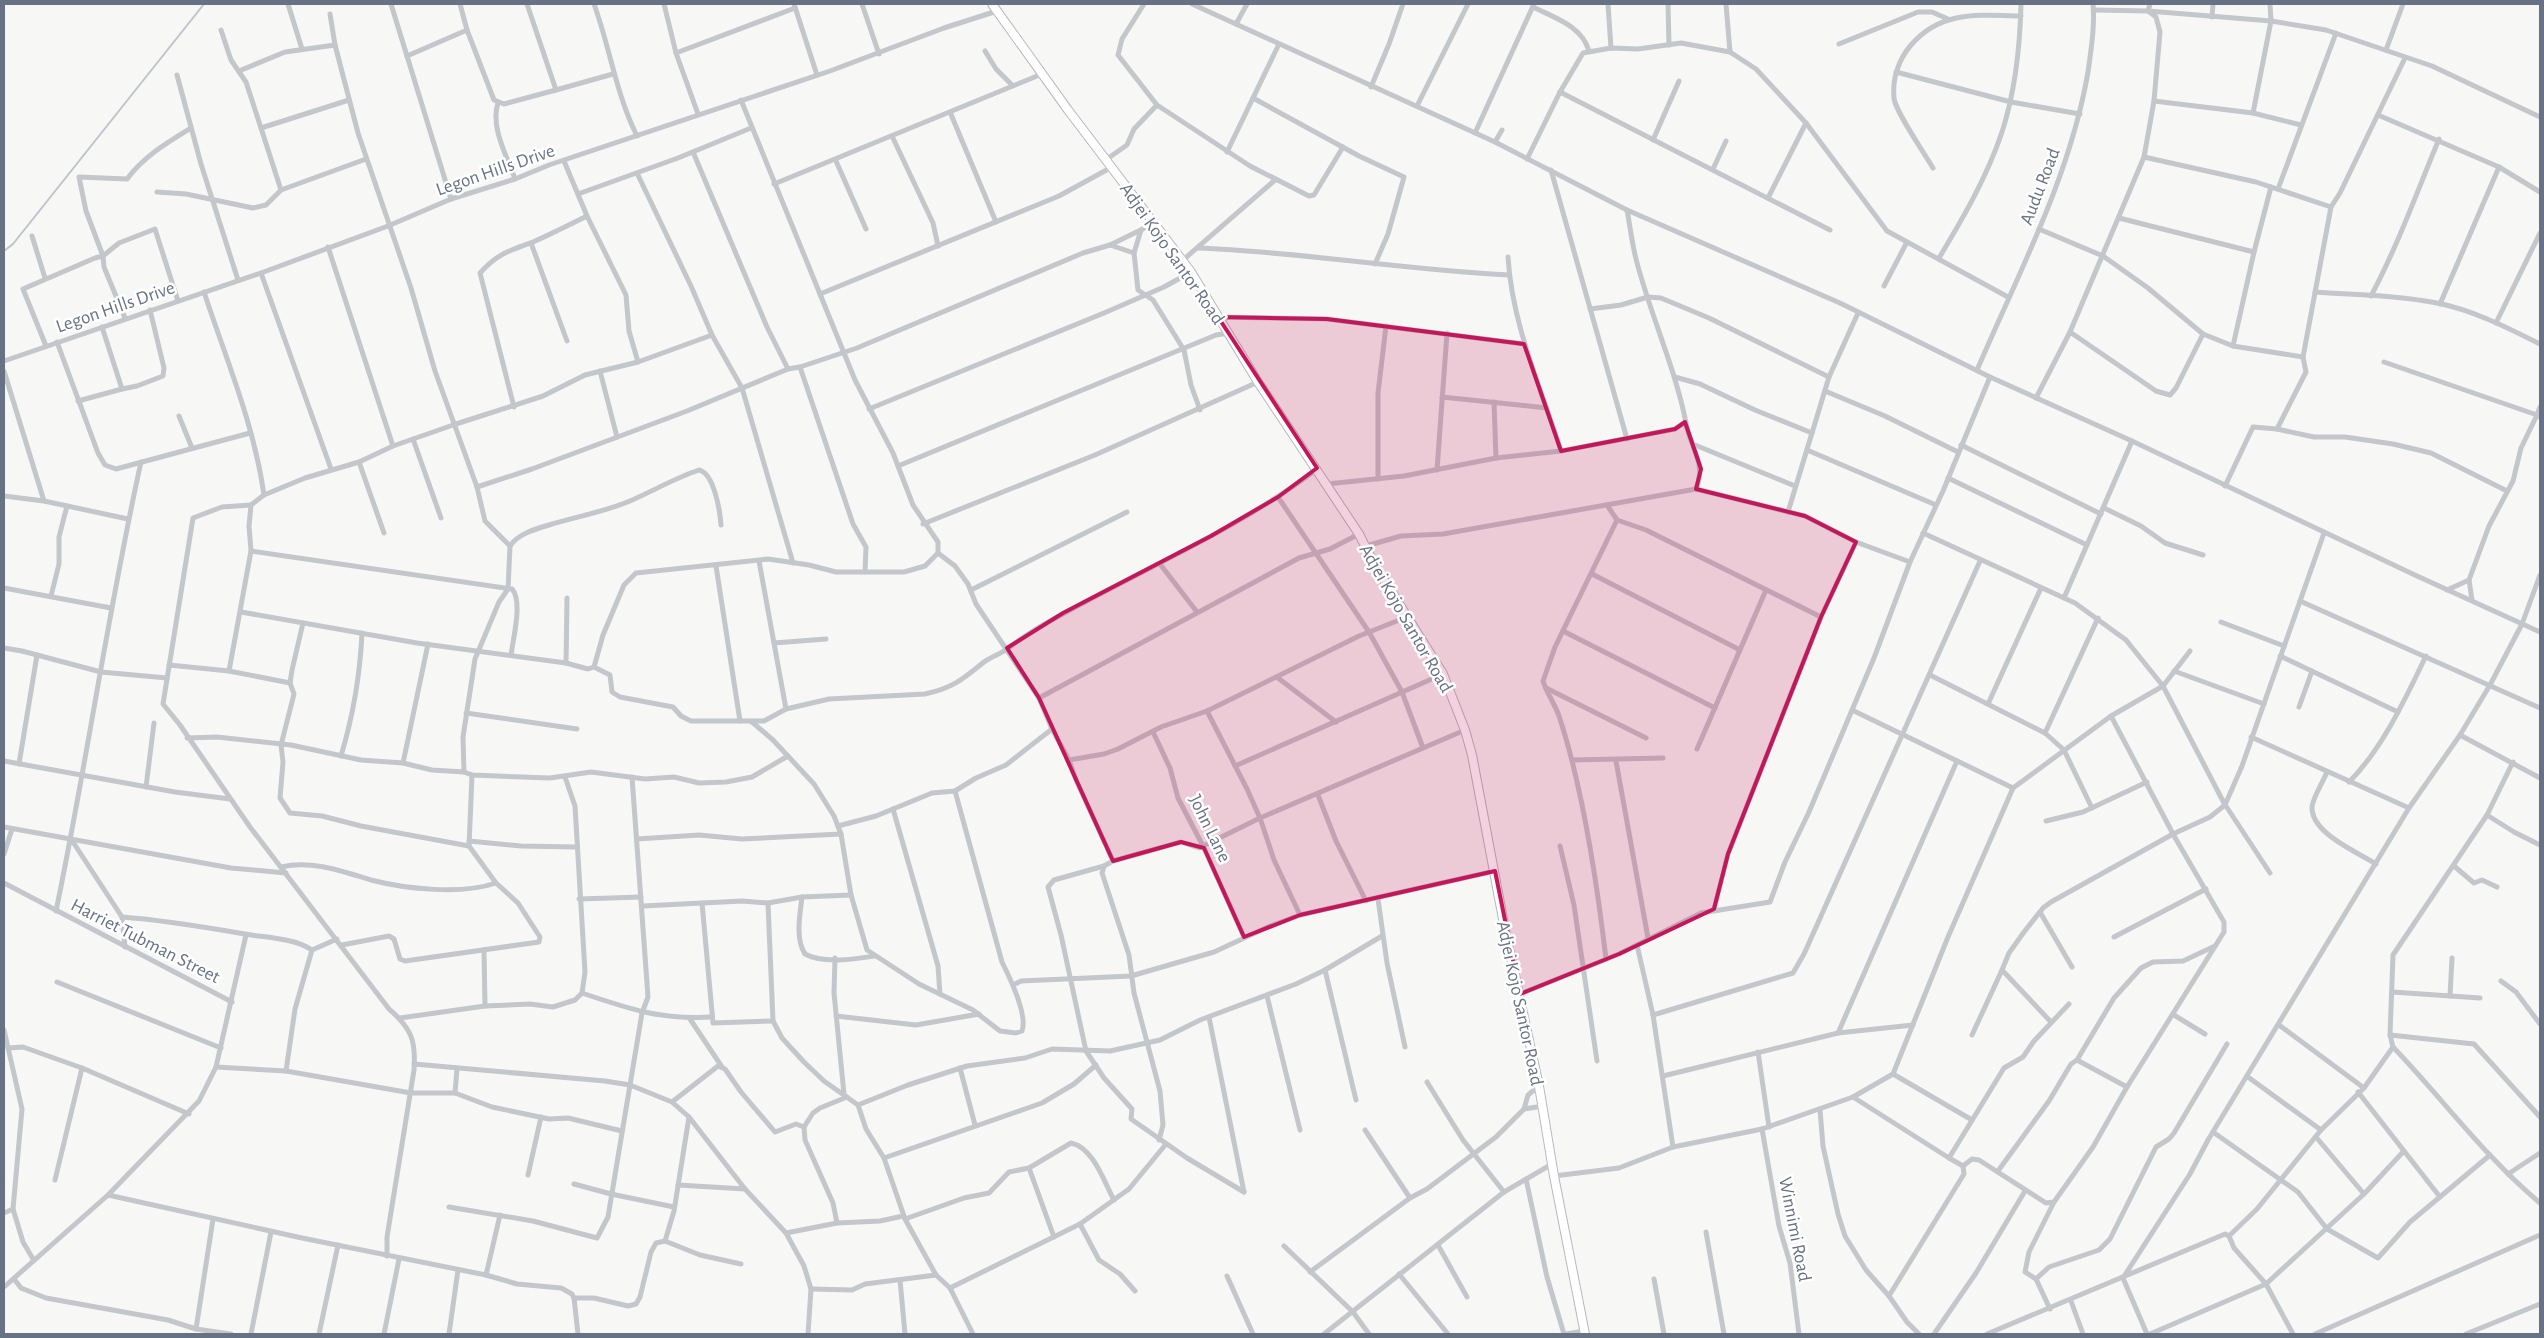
<svg xmlns="http://www.w3.org/2000/svg" width="2544" height="1338" font-family="'Alegreya Sans',sans-serif">
<style>
.lines{fill:none;stroke-linecap:round;stroke-linejoin:round}
.stream{stroke:#bdc5cb;stroke-width:2}
.secondary-casing{stroke:#b5b9bf;stroke-width:10}
.street{stroke:#c3c6ca;stroke-width:5}
.secondary{stroke:#fff;stroke-width:8}
.marked{fill:#c2185b;fill-opacity:0.2;stroke:#c2185b;stroke-width:4;stroke-linejoin:round}
.labels{text-anchor:middle;stroke-width:5;stroke-linejoin:round;paint-order:stroke}
.street-label{font-size:19px;fill:#677385;stroke:#fff}
</style>
<rect width="100%" height="100%" fill="#f7f7f5"/>
<g class="lines">
<!-- stream -->
<polyline class="stream" points="4,251 13,244 204,4"/>
<!-- secondary casing -->
<g class="secondary-casing">
<polyline id="secondary" points="992,4 1068,110 1191,272 1258,382 1359,534 1374,564 1443,674 1465,730 1472,755 1506,935 1539,1086 1554,1176 1585,1334"/>
</g>
<!-- street -->
<g class="street">
<polyline points="288,4 302,49"/>
<polyline points="391,4 451,199"/>
<polyline points="460,4 467,30 494,100 504,104 556,90"/>
<polyline points="527,4 556,90 613,74"/>
<path d="M594,4C610,48 616,94 637,136"/>
<polyline points="664,4 676,53 698,114"/>
<polyline points="794,4 817,75"/>
<polyline points="862,4 879,54"/>
<polyline points="1144,4 1122,39 1118,55 1157,105"/>
<polyline points="1192,4 1495,142 1627,210 1840,303 1990,377 2132,441 2417,576 2540,632"/>
<polyline points="1608,4 1611,48"/>
<polyline points="1668,4 1669,45"/>
<polyline points="1726,4 1730,52"/>
<polyline points="2150,4 2148,11 2271,21 2326,30 2432,66 2540,117"/>
<path d="M1533,7C1555,18 1582,26 1589,51"/>
<polyline points="330,14 335,45 358,133 411,288 435,371 477,487 485,521 510,546"/>
<polyline points="2212,17 2213,4"/>
<polyline points="1236,24 1247,4"/>
<polyline points="221,30 231,60 246,82 261,128"/>
<polyline points="1839,44 1918,12 1932,12 1948,19"/>
<polyline points="2386,50 2403,4"/>
<polyline points="985,51 996,69 1012,85"/>
<polyline points="676,53 795,8"/>
<polyline points="407,56 467,30"/>
<polyline points="239,71 285,52 335,45"/>
<polyline points="1896,72 2011,102 2080,114"/>
<polyline points="177,75 201,164 238,280"/>
<polyline points="1371,87 1389,44 1403,4"/>
<polyline points="1560,92 1830,230"/>
<polyline points="1253,98 1359,156 1404,177 1388,234 1375,264"/>
<polyline points="741,100 855,380 893,453 913,505 938,542 938,553 955,566 968,584 976,604 1039,698 1052,729 1006,765 976,778 955,791 932,793 876,816 838,826"/>
<polyline points="2154,101 2253,113 2301,125"/>
<path d="M498,103C490,127 507,156 515,179"/>
<polyline points="1417,106 1468,4"/>
<polyline points="950,112 996,222"/>
<polyline points="2253,113 2271,21 2270,4"/>
<polyline points="2378,115 2499,167 2540,192"/>
<polyline points="1475,133 1534,4"/>
<polyline points="892,136 933,223 938,246"/>
<polyline points="1653,140 1679,81"/>
<polyline points="1495,142 1502,130"/>
<polyline points="693,152 767,327 788,369"/>
<polyline points="1227,152 1279,44"/>
<polyline points="2144,157 2256,182 2331,207"/>
<polyline points="1107,159 1127,145 1134,129 1157,105 1250,166 1309,196 1314,195 1343,147"/>
<polyline points="1527,159 1560,92 1583,53 1611,48 1638,49 1681,43 1730,52 1756,69 1806,123 1887,231 2008,297"/>
<polyline points="564,161 587,216 626,295 629,331 638,362"/>
<polyline points="836,161 866,229"/>
<path d="M1933,168C1925,154 1895,111 1894,98C1892,78 1899,59 1911,45C1941,10 1979,15 2021,16"/>
<polyline points="1713,169 1726,141"/>
<polyline points="1551,170 1627,439"/>
<polyline points="637,173 691,286 712,335 742,388 793,563"/>
<polyline points="774,184 1042,74"/>
<polyline points="2278,189 2336,33"/>
<polyline points="281,190 261,128 349,100"/>
<polyline points="157,192 186,194 253,208 266,205 281,190 366,159"/>
<polyline points="578,194 678,158 751,128"/>
<polyline points="1768,198 1806,123"/>
<path d="M1627,210C1630,226 1632,243 1636,259C1650,314 1675,367 1686,423C1690,447 1707,464 1696,489"/>
<polyline points="2119,218 2254,252"/>
<polyline points="2039,229 2103,256 2148,288 2203,334 2233,346 2303,357"/>
<polyline points="32,236 45,278"/>
<polyline points="531,243 567,341"/>
<polyline points="1110,245 1134,253 1138,290 1153,300 1184,350 1191,385 1200,410"/>
<polyline points="328,247 393,446"/>
<path d="M1198,248C1302,252 1405,270 1509,275"/>
<polyline points="1134,253 1141,230"/>
<path d="M1508,257C1512,325 1541,387 1561,451"/>
<path d="M1939,258C1963,218 1987,177 2002,132C2015,92 2020,46 2021,4"/>
<polyline points="1183,260 1275,180"/>
<polyline points="261,273 331,469"/>
<polyline points="1884,286 1907,242"/>
<path d="M204,292C226,359 254,424 264,495"/>
<path d="M2315,292C2356,295 2397,295 2437,303C2473,310 2508,328 2540,344"/>
<polyline points="820,294 1059,196 1112,167"/>
<path d="M2371,296C2398,245 2417,192 2439,139"/>
<path d="M178,301L155,229L119,243L103,256L86,211L79,177L127,179C144,156 168,142 191,128"/>
<polyline points="2440,304 2499,167"/>
<polyline points="1590,309 1621,305 1648,297 1661,298 1709,318 1829,377"/>
<polyline points="1218,317 1327,319 1524,344"/>
<polyline points="2496,323 2540,233"/>
<polyline points="102,327 122,389 137,386 163,376 164,368 150,310"/>
<polyline points="2070,332 2156,391 2170,395 2176,388 2203,334"/>
<polyline points="57,342 98,453 105,465 116,469 250,433"/>
<polyline points="46,346 23,289 95,258 103,256 104,267 125,318"/>
<polyline points="2233,346 2254,252 2271,187"/>
<polyline points="4,361 261,273 388,226 451,199 515,179 549,165 830,71 944,28 997,11"/>
<polyline points="2384,362 2537,415 2521,448 2513,481 2489,526 2469,580 2472,600"/>
<polyline points="800,367 853,524 866,547 865,572"/>
<path d="M1977,370C2019,272 2070,177 2088,72C2091,50 2095,26 2093,4"/>
<polyline points="4,371 44,501"/>
<polyline points="600,371 617,437"/>
<polyline points="1675,377 1700,384 1755,410 1812,433"/>
<polyline points="1825,391 1885,416 1958,452"/>
<polyline points="1442,397 1547,408"/>
<polyline points="2036,398 2070,332 2144,157 2154,101 2160,32 2156,17 2148,11 2094,10"/>
<polyline points="78,401 122,389"/>
<polyline points="1494,402 1496,458"/>
<path d="M514,407L480,273C498,253 509,251 533,242C551,234 569,225 587,216"/>
<polyline points="869,409 1104,313 1164,287 1191,272"/>
<polyline points="179,416 192,448"/>
<polyline points="2540,417 2537,415 2540,407"/>
<polyline points="2277,429 2306,372 2303,357 2331,207 2340,193 2405,58"/>
<polyline points="413,439 441,518"/>
<polyline points="1695,445 1795,486"/>
<polyline points="1961,445 2101,514"/>
<polyline points="1807,450 1936,505"/>
<polyline points="359,462 384,533"/>
<polyline points="898,466 1216,335 1229,333"/>
<polyline points="1437,470 1447,333"/>
<polyline points="1948,478 2087,545"/>
<polyline points="1378,479 1378,393 1386,326"/>
<polyline points="1327,484 1404,476 1496,458 1561,451 1675,429 1685,422"/>
<polyline points="2225,486 2253,427 2277,429 2314,437 2345,437 2393,444 2431,453 2507,491"/>
<polyline points="477,487 532,469 687,411 788,369 800,367 857,348 1083,253 1110,245 1155,223"/>
<polyline points="4,496 44,501 128,519"/>
<polyline points="1278,497 1369,632 1402,692 1423,748"/>
<path d="M251,505L222,507L193,518L163,704L180,725L250,827L389,1009C412,1029 416,1041 414,1070L387,1237V1256"/>
<polyline points="1607,505 1617,520 1646,530 1821,617"/>
<polyline points="2104,508 2141,526 2165,543 2203,555"/>
<polyline points="1788,512 1829,377 1858,313"/>
<polyline points="923,524 1095,455 1258,382"/>
<polyline points="1923,533 2075,603 2126,640 2163,686 2224,803 2270,873"/>
<polyline points="1366,546 1401,536 1443,534 1696,489 1805,516 1856,542 1910,562"/>
<path d="M251,551L512,589C523,601 513,639 511,655"/>
<path d="M938,553L925,566L904,572H836L809,565L768,559L636,573L624,585L603,635L594,667L610,675L612,692L620,697L673,707L681,716L691,721H764L786,709L829,699L925,694C953,688 963,679 984,662C991,657 1000,654 1007,649C1024,636 1042,625 1061,615C1147,567 1238,529 1317,469"/>
<polyline points="759,561 786,709"/>
<polyline points="1160,564 1197,612"/>
<polyline points="716,566 740,721"/>
<polyline points="1592,574 1740,650"/>
<polyline points="4,588 111,608"/>
<polyline points="971,590 1127,512"/>
<polyline points="2447,590 2469,580"/>
<polyline points="51,596 59,564 59,537 67,506"/>
<polyline points="2064,598 2132,441"/>
<polyline points="2300,601 2540,708"/>
<polyline points="241,612 417,643 566,663 588,669 594,667"/>
<polyline points="2221,622 2284,646"/>
<polyline points="303,623 292,670 290,683 294,694 281,745 283,762 280,798 290,813 322,816 361,826 469,846"/>
<polyline points="1563,631 1715,708"/>
<polyline points="774,643 826,639"/>
<polyline points="4,648 22,651 101,672 167,678"/>
<polyline points="2280,656 2398,712"/>
<polyline points="566,663 567,598"/>
<polyline points="169,665 229,671 290,683"/>
<polyline points="229,671 251,551 249,526 251,505 264,495 305,478 359,462 393,446 456,424 543,396 585,375 638,362 712,335"/>
<polyline points="2174,671 2264,704"/>
<polyline points="1930,675 2045,733 2064,750 2092,808"/>
<polyline points="1278,678 1336,722"/>
<polyline points="1546,688 1646,738"/>
<polyline points="1039,698 1299,558 1330,549 1359,534"/>
<polyline points="1988,704 2041,588"/>
<polyline points="2299,707 2312,671"/>
<polyline points="1852,710 2013,788"/>
<polyline points="1207,711 1247,789 1260,818 1274,860 1300,915"/>
<polyline points="466,713 577,729"/>
<path d="M752,722L773,740L814,784L834,816L841,834L851,895L867,950L919,984L973,1010L1000,1031L1016,1033L1022,1031C1028,1015 1010,978 1002,962L955,791"/>
<polyline points="1052,729 1069,760 1076,780 1113,861"/>
<polyline points="1153,732 1170,768 1178,798 1203,846 1244,937"/>
<polyline points="2045,733 2098,618"/>
<polyline points="2460,735 2540,778"/>
<polyline points="2251,737 2409,808"/>
<polyline points="187,738 217,737 291,745 361,760 403,763 432,770 464,772 472,775 550,778 591,772 645,779 674,777 699,783 726,782 752,777 788,756"/>
<polyline points="1697,749 1766,590"/>
<path d="M341,756C353,716 360,676 362,633"/>
<polyline points="1069,760 1104,754 1118,749 1161,727 1207,711 1359,636 1407,617"/>
<polyline points="1572,760 1663,758"/>
<polyline points="4,761 175,792 230,799"/>
<polyline points="1616,761 1648,938"/>
<path d="M2513,762L2487,815L2393,955L2390,1035L2393,1047C2442,1098 2485,1157 2540,1203"/>
<polyline points="403,763 428,644"/>
<polyline points="19,764 37,655"/>
<polyline points="1235,766 1443,674"/>
<path d="M464,772L463,737L475,659L499,602L508,589L510,546C518,534 535,529 549,525C575,517 604,512 630,501C653,491 675,478 699,470C714,473 720,511 721,525"/>
<path d="M2327,772C2323,782 2313,797 2312,807C2311,833 2357,852 2376,864"/>
<polyline points="565,777 575,806 585,972 582,993"/>
<path d="M2349,782C2383,748 2405,699 2426,656"/>
<polyline points="146,787 154,723"/>
<polyline points="1318,795 1336,841 1366,901"/>
<polyline points="893,809 938,966 940,994"/>
<polyline points="2487,815 2514,832 2540,845"/>
<polyline points="2046,821 2083,812 2147,782"/>
<polyline points="4,827 231,868 286,873"/>
<polyline points="71,839 122,917 125,947"/>
<polyline points="637,839 699,835 742,839 841,834"/>
<polyline points="469,841 521,846 576,847"/>
<polyline points="1560,846 1574,905 1597,1061"/>
<polyline points="4,854 12,829"/>
<polyline points="1104,866 1054,880 1048,887 1061,935 1086,1051 1104,1078 1132,1109 1131,1119 1187,1158 1244,1192"/>
<polyline points="2454,866 2474,883 2482,880 2497,887"/>
<path d="M281,867C312,860 341,871 371,880C406,889 461,895 496,883"/>
<polyline points="4,883 232,1002"/>
<path d="M802,897C800,914 795,939 805,954C823,964 855,959 875,956"/>
<polyline points="579,899 641,897"/>
<polyline points="1378,899 1387,963 1405,1047"/>
<polyline points="702,903 713,1023 773,1021"/>
<polyline points="768,903 773,1021 782,1038 804,1062 824,1081 858,1105 866,1129 884,1158 905,1219 936,1275 950,1288 973,1334"/>
<polyline points="643,906 742,901 768,903 802,897 851,895"/>
<polyline points="1714,909 1728,854 1821,617 1856,542"/>
<path d="M56,911C87,762 108,611 141,462"/>
<polyline points="2040,912 2072,967"/>
<path d="M122,917C164,920 204,927 245,934C267,938 294,938 312,950"/>
<polyline points="2114,937 2206,889"/>
<polyline points="342,945 389,936 394,939 400,959 405,961 539,942 540,937 518,903 496,883 469,846 472,775"/>
<polyline points="1637,945 1653,1015 1673,1147"/>
<polyline points="484,950 485,1006"/>
<polyline points="835,958 834,993 844,1094"/>
<path d="M1606,959C1597,883 1583,788 1559,716C1555,704 1547,694 1543,681L1555,647L1617,520"/>
<polyline points="1325,970 1356,1100"/>
<polyline points="2501,981 2516,992 2540,1024"/>
<polyline points="57,982 221,1048"/>
<polyline points="1013,985 1021,981 1131,976 1214,952 1268,927 1300,915 1495,871"/>
<polyline points="2392,992 2480,998"/>
<polyline points="1520,994 1619,954 1701,913 1770,902 1785,862 1809,812 1874,658 1910,562 1943,491 1990,377"/>
<polyline points="1267,996 1300,1130"/>
<polyline points="2450,996 2452,958"/>
<polyline points="1653,1015 1793,973 1804,954 1980,561"/>
<polyline points="2174,1015 2205,1034"/>
<polyline points="836,1016 916,1025 979,1014"/>
<polyline points="1209,1017 1244,1192"/>
<path d="M400,1018L485,1006L530,1004L553,1007L575,1000L582,993C629,1009 661,1020 712,1017"/>
<polyline points="690,1019 722,1067"/>
<polyline points="2051,1022 2002,970 2009,953 2024,932 2043,908 2051,902 2173,834 2210,817 2225,805 2242,766 2324,533"/>
<polyline points="2279,1025 2364,1088"/>
<polyline points="4,1030 22,1109 13,1209 23,1242 33,1259"/>
<polyline points="1838,1033 1913,1025"/>
<polyline points="1972,1035 2002,970"/>
<polyline points="2390,1035 2474,1044 2540,1117"/>
<polyline points="8,1048 23,1047 82,1068 189,1114"/>
<polyline points="1758,1052 1769,1127"/>
<polyline points="2077,1060 2114,998 2141,968 2153,962 2183,961 2215,946"/>
<polyline points="414,1064 605,1081 630,1085 672,1102 689,1117 745,1189 786,1233 804,1266 811,1289 808,1334"/>
<polyline points="216,1067 286,1071 411,1093 455,1093 492,1107 549,1119 568,1118 622,1131"/>
<polyline points="960,1068 975,1125"/>
<polyline points="286,1071 295,1009 312,950 337,939"/>
<polyline points="1893,1074 1972,1120"/>
<polyline points="1663,1076 1838,1033 1957,761"/>
<polyline points="2248,1077 2321,1130"/>
<polyline points="1427,1082 1463,1140 1504,1192"/>
<polyline points="2358,1092 2440,1197"/>
<polyline points="455,1093 457,1069"/>
<polyline points="1853,1097 1949,1158"/>
<polyline points="672,1102 718,1066 725,1069 741,1092 775,1132 796,1124 804,1127"/>
<polyline points="858,1105 908,1085 967,1066 1025,1058 1052,1049 1110,1051 1160,1040 1200,1020 1296,984 1325,970 1382,936"/>
<polyline points="1524,1109 1543,1106"/>
<polyline points="1820,1110 1823,1146 1838,1214 1845,1236 1866,1270 1889,1296 1907,1322 1919,1334"/>
<polyline points="1762,1129 1779,1226 1790,1263 1799,1334"/>
<polyline points="1365,1130 1410,1198 1427,1189 1496,1137 1524,1109 1528,1095 1539,1086"/>
<polyline points="2213,1132 2298,1192 2327,1229 2378,1258 2410,1222 2490,1155"/>
<polyline points="2316,1137 2364,1194"/>
<polyline points="1159,1140 1163,1125 1160,1091 1134,993 1129,955 1102,873 1104,866 1113,861 1181,842 1199,848 1260,818 1465,730"/>
<polyline points="884,1158 1042,1103 1074,1084 1096,1065"/>
<polyline points="1963,1166 1972,1159 1979,1160 2046,1203 2054,1202 2093,1147 2127,1087"/>
<polyline points="1029,1168 1054,1237"/>
<polyline points="1998,1171 2049,1101 2071,1064 2077,1060 2127,1087 2224,932 2224,922 2173,834 2111,716"/>
<polyline points="2508,1174 2540,1153"/>
<polyline points="528,1175 541,1117"/>
<polyline points="1554,1176 1619,1168 1673,1147 1762,1129 1853,1097 1893,1074 1948,937 2013,788 2111,716 2163,686 2190,651"/>
<polyline points="1526,1179 1547,1277 1564,1334"/>
<polyline points="55,1180 82,1068"/>
<polyline points="574,1184 611,1194 674,1207"/>
<polyline points="678,1185 745,1189"/>
<polyline points="108,1195 302,1238 486,1275 517,1284 561,1288 572,1294 574,1298 578,1334"/>
<polyline points="449,1207 533,1221 597,1238 608,1217 642,1013 648,997 632,777"/>
<polyline points="4,1213 13,1209"/>
<path d="M905,1219L964,1198L989,1193L1009,1172L1029,1168L1071,1143C1094,1148 1104,1182 1114,1200"/>
<polyline points="837,1223 833,1203 805,1140 804,1127 813,1113 820,1108 847,1097"/>
<polyline points="1080,1224 1099,1260 1120,1274 1135,1291"/>
<polyline points="1706,1232 1724,1334"/>
<polyline points="786,1233 837,1223 880,1221 903,1216"/>
<polyline points="2229,1236 2234,1248 2266,1284 2293,1334"/>
<polyline points="665,1241 700,1255 741,1264"/>
<polyline points="1438,1245 1467,1297"/>
<polyline points="1284,1246 1353,1312 1369,1334"/>
<polyline points="1310,1272 1410,1198"/>
<polyline points="1399,1274 1448,1334"/>
<polyline points="486,1275 500,1215"/>
<polyline points="1227,1276 1253,1334"/>
<polyline points="2123,1278 2190,1174 2208,1140 2409,808 2460,735 2490,685 2522,624 2540,575"/>
<polyline points="2123,1278 2147,1334"/>
<polyline points="14,1279 21,1288 46,1298 168,1320 196,1329 231,1334"/>
<polyline points="1654,1279 1664,1334"/>
<polyline points="2036,1279 2025,1272 2029,1252 2054,1202"/>
<polyline points="900,1280 905,1334"/>
<polyline points="4,1287 108,1195 199,1101 216,1067 246,935"/>
<polyline points="950,1288 1080,1224 1129,1189 1166,1144"/>
<polyline points="811,1289 852,1290 865,1284 936,1275"/>
<polyline points="1889,1296 1964,1174 1963,1166 1949,1158 2004,1068 2023,1057 2034,1041 2069,1004"/>
<polyline points="574,1298 594,1298 628,1306 636,1304 640,1297 651,1252 656,1243 665,1241 674,1211 689,1117"/>
<polyline points="2071,1301 2083,1334"/>
<polyline points="2050,1309 2036,1279 2049,1267 2099,1250 2110,1239 2156,1147 2169,1139 2174,1133 2227,1044"/>
<polyline points="196,1329 213,1219"/>
<polyline points="251,1334 271,1232"/>
<polyline points="319,1334 338,1245"/>
<polyline points="384,1334 399,1259"/>
<polyline points="449,1334 458,1270"/>
<polyline points="1324,1334 1504,1192 1552,1164"/>
<polyline points="1566,1334 1584,1331"/>
<polyline points="1934,1334 1976,1273 2025,1191"/>
<polyline points="1987,1334 2225,1234 2229,1236 2257,1209 2321,1130 2364,1088 2393,1047"/>
<polyline points="2150,1334 2266,1284 2364,1194 2403,1152"/>
<polyline points="2315,1334 2540,1235"/>
<polyline points="2466,1334 2540,1304"/>
</g>
<!-- secondary -->
<use href="#secondary" class="secondary"/>
</g>
<!-- marked area -->
<path class="marked" d="M1218,317L1327,319L1524,344L1561,451L1675,429L1685,422L1701,469L1696,489L1805,516L1856,542L1821,617L1728,854L1714,909L1619,954L1520,994L1495,871L1300,915L1244,937L1204,848L1181,842L1113,861L1039,698L1007,648L1063,613L1211,536L1278,497L1317,468Z"/>
<g class="labels">
<!-- street labels -->
<g class="street-label">
<text transform="translate(495 169) rotate(-19)" y="7">Legon Hills Drive</text>
<text transform="translate(2039 186) rotate(-69)" y="7">Audu Road</text>
<text transform="translate(1173 253) rotate(55)" y="7">Adjei Kojo Santor Road</text>
<text transform="translate(115 306) rotate(-19)" y="7">Legon Hills Drive</text>
<text transform="translate(1407 618) rotate(60)" y="7">Adjei Kojo Santor Road</text>
<text transform="translate(1211 828) rotate(64)" y="7">John Lane</text>
<text transform="translate(146 940) rotate(27)" y="7">Harriet Tubman Street</text>
<text transform="translate(1521 1003) rotate(78)" y="7">Adjei Kojo Santor Road</text>
<text transform="translate(1796 1229) rotate(79)" y="7">Winnimi Road</text>
</g>
</g>
<!-- border -->
<rect width="2544" height="1338" fill="none" stroke="#677385" stroke-width="10"/>
</svg>
